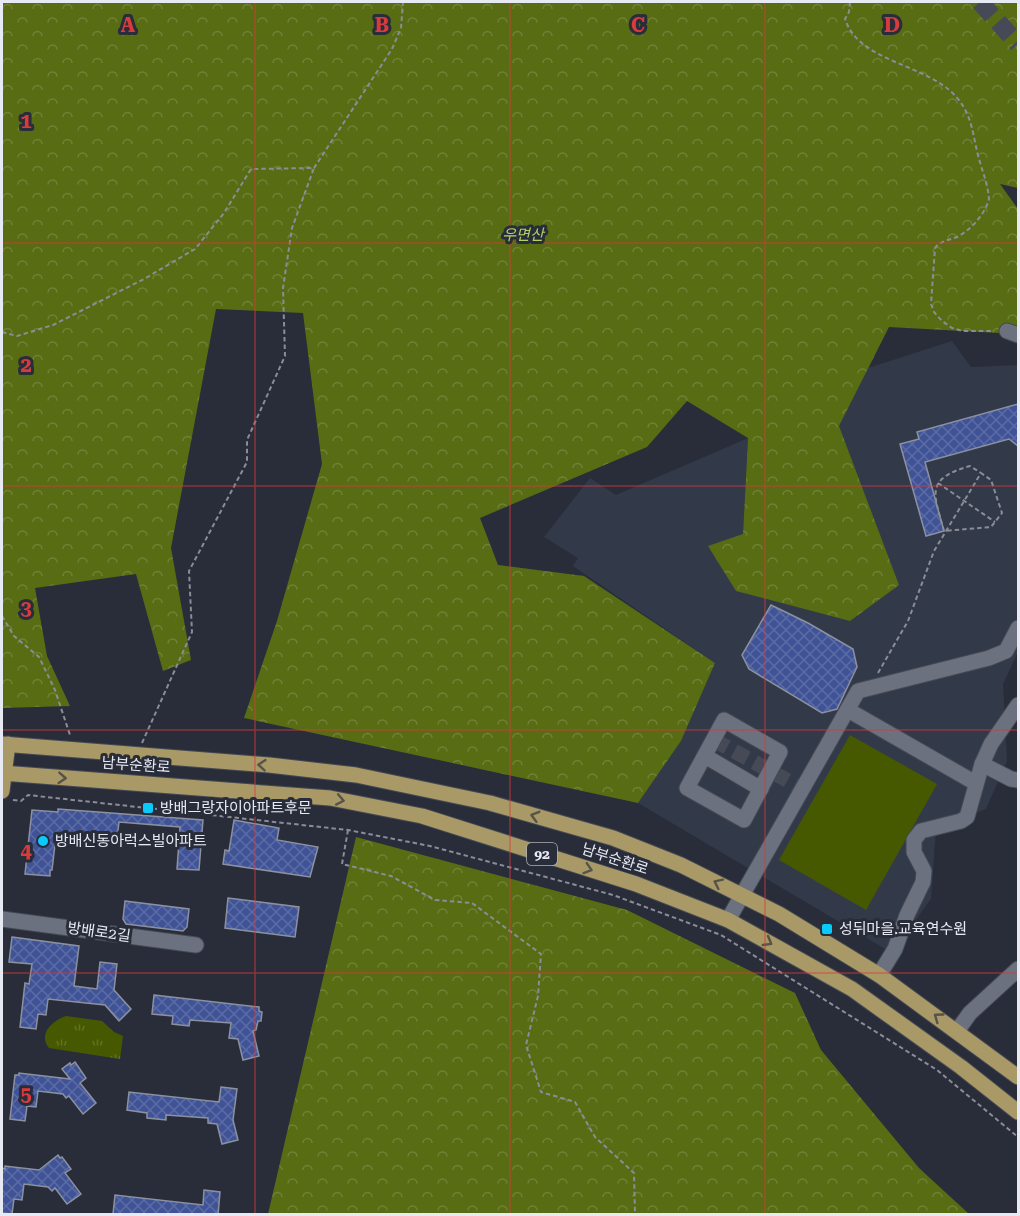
<svg xmlns="http://www.w3.org/2000/svg" width="1020" height="1216" font-family="'Roboto Serif','Noto Sans KR',serif">
<style>
.built{fill:#323949}
.grass{fill:#475900}
.forest{fill:url(#forest-crowns)}
.park{fill:url(#park-tufts)}
.building{fill:url(#building-cross-hatch);stroke:#8c91a0;stroke-width:1.5}
.lines{fill:none;stroke-linecap:round;stroke-linejoin:round}
.minor-tunnel{stroke:#464956;stroke-width:15;stroke-dasharray:15 8;stroke-linecap:butt}
.highway-tunnel{stroke:#464956;stroke-width:18;stroke-dasharray:18 9;stroke-linecap:butt}
.minor-casing{stroke:#454953;stroke-width:17}
.major-casing{stroke:#454953;stroke-width:17}
.path{stroke:#8a8d98;stroke-width:2;stroke-dasharray:4.5 3;stroke-linecap:butt}
.minor{stroke:#6c717f;stroke-width:15}
.major{stroke:#a99966;stroke-width:15}
.oneway{stroke:#565349}
.grid{fill:none;stroke:#d83b3c;stroke-width:1.5;stroke-opacity:0.55}
.poi-dot{fill:#09cafa;stroke:#292d3a;stroke-width:2}
.labels{text-anchor:middle;stroke-width:6;stroke-linejoin:round;paint-order:stroke}
.shield{fill:#292d3a;stroke:#aeb1bc;stroke-width:1.5}
.shield-label{font-size:14px;font-weight:bold;fill:#e7eaf3}
.park-label{font-size:15px;font-style:italic;fill:#b3d162;stroke:#292d3a}
.street-label{font-size:15px;fill:#e7eaf3;stroke:#292d3a}
.poi-label{font-size:15px;fill:#e7eaf3;stroke:#292d3a;text-anchor:start}
.grid-label{font-size:20px;text-anchor:middle;font-weight:bold;fill:#d83b3c;stroke:#292d3a;stroke-width:6;stroke-linejoin:round;paint-order:stroke}
</style>
<defs>
<pattern id="forest-crowns" width="20" height="18" patternUnits="userSpaceOnUse" patternTransform="scale(1.5)"><rect width="20" height="18" fill="#586c14"/><path d="M2 6a3 3 0 1 1 6 0M12 15a3 3 0 1 1 6 0" fill="none" stroke="#708137"/></pattern>
<pattern id="park-tufts" width="24" height="20" patternUnits="userSpaceOnUse" patternTransform="scale(1.5)"><rect width="24" height="20" fill="#475900"/><path d="M3 7l-1-3M5 7V3M7 7l1-3M15 17l-1-3M17 17v-4M19 17l1-3" fill="none" stroke="#627126"/></pattern>
<pattern id="building-cross-hatch" width="8" height="8" patternUnits="userSpaceOnUse" patternTransform="scale(1.5)"><rect width="8" height="8" fill="#3f5396"/><path d="M0 0l8 8M0 8l8-8" fill="none" stroke="#5b6ca5"/></pattern>
</defs>
<rect width="100%" height="100%" fill="#292d3a"/>
<!-- built -->
<polygon class="built" points="952,341 971,367 1018,365 1018,652 1003,684 1007,761 986,809 936,829 931,899 892,953 638,803 681,741 715,663 573,566 578,558 544,537 590,478 616,495 748,438 743,534 898,584 839,426 868,368"/>
<!-- grass -->
<polygon class="grass" points="850,735 937,784 866,910 779,860"/>
<!-- forest -->
<g class="forest">
<polygon points="2,2 1018,2 1018,188 1000,184 1018,209 1018,334 889,327 839,426 899,585 850,621 736,591 708,546 743,534 748,438 687,401 647,447 480,518 498,565 584,576 715,663 681,741 638,803 244,718 277,621 322,464 303,313 216,309 171,548 191,660 163,671 136,574 35,588 47,656 70,706 2,708"/>
<polygon points="356,837 627,910 795,993 821,1050 919,1168 969,1214 268,1214"/>
</g>
<!-- park -->
<path class="park" d="M66,1016L102,1021L114,1032L123,1036L120,1059L49,1048C38,1034 52,1021 66,1016Z"/>
<!-- building -->
<g class="building">
<polygon points="1018,404 1018,446 1009,439 925,462 944,531 926,536 900,444 919,439 917,432"/>
<polygon points="771,605 808,623 853,649 857,667 837,709 822,713 749,669 742,655"/>
<polygon points="58,809 203,820 199,870 177,869 180,827 119,822 117,839 112,838 112,840 56,836 52,870 50,870 50,876 25,874 32,810 58,812"/>
<polygon points="234,820 279,828 277,840 318,847 310,877 223,864 225,850 229,851"/>
<polygon points="228,898 299,907 295,937 225,928"/>
<polygon points="125,901 189,909 187,927 183,931 126,924 123,919"/>
<polygon points="12,937 79,946 74,986 97,989 100,962 117,964 114,990 131,1009 119,1021 105,1005 48,999 46,1015 38,1014 36,1029 20,1027 25,983 29,984 32,964 9,962"/>
<polygon points="154,995 259,1007 259,1011 262,1012 261,1021 258,1021 256,1030 253,1031 259,1056 243,1060 238,1039 229,1038 231,1023 190,1020 189,1026 172,1024 173,1016 152,1014"/>
<polygon points="75,1062 86,1078 80,1083 96,1103 83,1114 69,1096 66,1098 63,1094 38,1091 36,1107 27,1106 25,1121 10,1119 15,1075 19,1075 19,1073 70,1079 62,1069 70,1063 71,1065"/>
<polygon points="221,1087 237,1089 233,1120 238,1140 222,1144 217,1124 208,1123 208,1118 166,1115 166,1120 147,1118 147,1113 127,1110 129,1092 219,1102"/>
<polygon points="58,1155 60,1158 62,1157 71,1169 65,1173 81,1194 67,1204 55,1188 52,1191 48,1187 24,1184 22,1200 14,1199 12,1214 2,1213 2,1168 5,1169 5,1166 39,1170"/>
<polygon points="204,1190 220,1192 218,1215 113,1214 115,1195 203,1205"/>
</g>
<g class="lines">
<!-- minor-tunnel -->
<polyline class="minor-tunnel" points="714,740 803,789"/>
<!-- highway-tunnel -->
<polyline class="highway-tunnel" points="980,2 1018,44"/>
<!-- minor casing -->
<g class="minor-casing">
<g id="minor">
<polyline points="1007,331 1018,335"/>
<polyline points="848,710 972,781"/>
<polygon points="724,720 780,752 744,820 687,788"/>
<polyline points="705,756 761,789"/>
<polyline points="982,764 1011,779 1018,780"/>
<polyline points="2,919 196,945"/>
<polyline points="728,920 858,691 989,658 1006,651 1018,628"/>
<polyline points="879,975 895,949 907,915 923,882 924,871 914,852 914,840 921,831 961,821 967,817 982,764 991,744 1018,705"/>
<polyline points="957,1031 970,1013 1018,969"/>
</g>
</g>
<!-- major casing -->
<g class="major-casing">
<g id="major">
<polyline points="2,744 269,765 356,775 490,803 613,838 681,865 779,914 879,975 1018,1077"/>
<polyline points="2,773 330,798 422,816 636,884 728,920 852,989 961,1067 1018,1112"/>
<polyline points="2,791 8,744"/>
</g>
</g>
<!-- path -->
<g class="path">
<path d="M850,2L849,12L845,19C860,64 929,63 958,99C973,117 973,138 979,159C983,173 988,185 989,199C985,214 971,230 957,237C949,240 940,241 935,248L931,304L934,312L942,321L952,328L963,331H994"/>
<polyline points="2,332 17,336 53,325 144,279 195,249 224,213 251,169 314,168 392,49 401,28 403,2"/>
<polyline points="938,483 995,522"/>
<polyline points="2,616 14,636 39,657 55,690 70,735"/>
<path d="M878,673L908,621L934,551L981,473L991,480L1002,513L991,527L944,531C934,494 924,479 970,466L981,473"/>
<polyline points="142,743 192,632 189,571 247,462 247,440 285,356 283,288 292,228 314,168"/>
<polyline points="13,800 21,801 28,795 348,830 430,846 613,895 721,935 937,1070 1018,1137"/>
<polyline points="348,830 342,864 391,876 435,900 472,903 541,954 538,996 526,1045 541,1092 575,1102 595,1137 634,1173 635,1214"/>
</g>
<!-- minor -->
<use href="#minor" class="minor"/>
<!-- major -->
<use href="#major" class="major"/>
</g>
<!-- one-way arrows -->
<defs><path id="oneway-chevron" d="M-2-3.5L2.5 0L-2 3.5" fill="none" stroke-width="1.6" stroke-linecap="round" stroke-linejoin="round" transform="scale(1.5)"/></defs>
<g class="oneway">
<use href="#oneway-chevron" transform="translate(262 765) rotate(-175)"/>
<use href="#oneway-chevron" transform="translate(62 778) rotate(4)"/>
<use href="#oneway-chevron" transform="translate(340 800) rotate(11)"/>
<use href="#oneway-chevron" transform="translate(535 816) rotate(-164)"/>
<use href="#oneway-chevron" transform="translate(588 869) rotate(18)"/>
<use href="#oneway-chevron" transform="translate(718 883) rotate(-154)"/>
<use href="#oneway-chevron" transform="translate(768 942) rotate(30)"/>
<use href="#oneway-chevron" transform="translate(938 1017) rotate(-144)"/>
</g>
<!-- grid -->
<path class="grid" d="M255,2V1214M510,2V1214M765,2V1214M2,243H1018M2,486H1018M2,730H1018M2,973H1018"/>
<!-- markers -->
<g class="poi-dot">
<rect x="142" y="802" width="12" height="12" rx="3"/>
<circle cx="43" cy="841" r="6"/>
<rect x="821" y="923" width="12" height="12" rx="3"/>
</g>
<g class="labels">
<!-- shield labels -->
<rect class="shield" x="527" y="843" width="30" height="22" rx="4.5"/>
<g class="shield-label">
<text x="542" y="859">92</text>
</g>
<!-- park labels -->
<g class="park-label">
<text x="523" y="240">우면산</text>
</g>
<!-- street labels -->
<g class="street-label">
<text transform="translate(136 765) rotate(4)" y="5">남부순환로</text>
<text transform="translate(615 859) rotate(18)" y="5">남부순환로</text>
<text transform="translate(99 932) rotate(8)" y="5">방배로2길</text>
</g>
<!-- poi labels -->
<g class="poi-label">
<text x="160" y="813">방배그랑자이아파트후문</text>
<text x="55" y="846">방배신동아럭스빌아파트</text>
<text x="839" y="934">성뒤마을.교육연수원</text>
</g>
</g>
<g class="grid-label">
<text x="128" y="32">A</text>
<text x="382" y="32">B</text>
<text x="638" y="32">C</text>
<text x="892" y="32">D</text>
<text x="26" y="128">1</text>
<text x="26" y="372">2</text>
<text x="26" y="615">3</text>
<text x="26" y="858">4</text>
<text x="26" y="1101">5</text>
</g>
<!-- border -->
<rect width="1020" height="1216" fill="none" stroke="#e7eaf3" stroke-width="6"/>
</svg>
